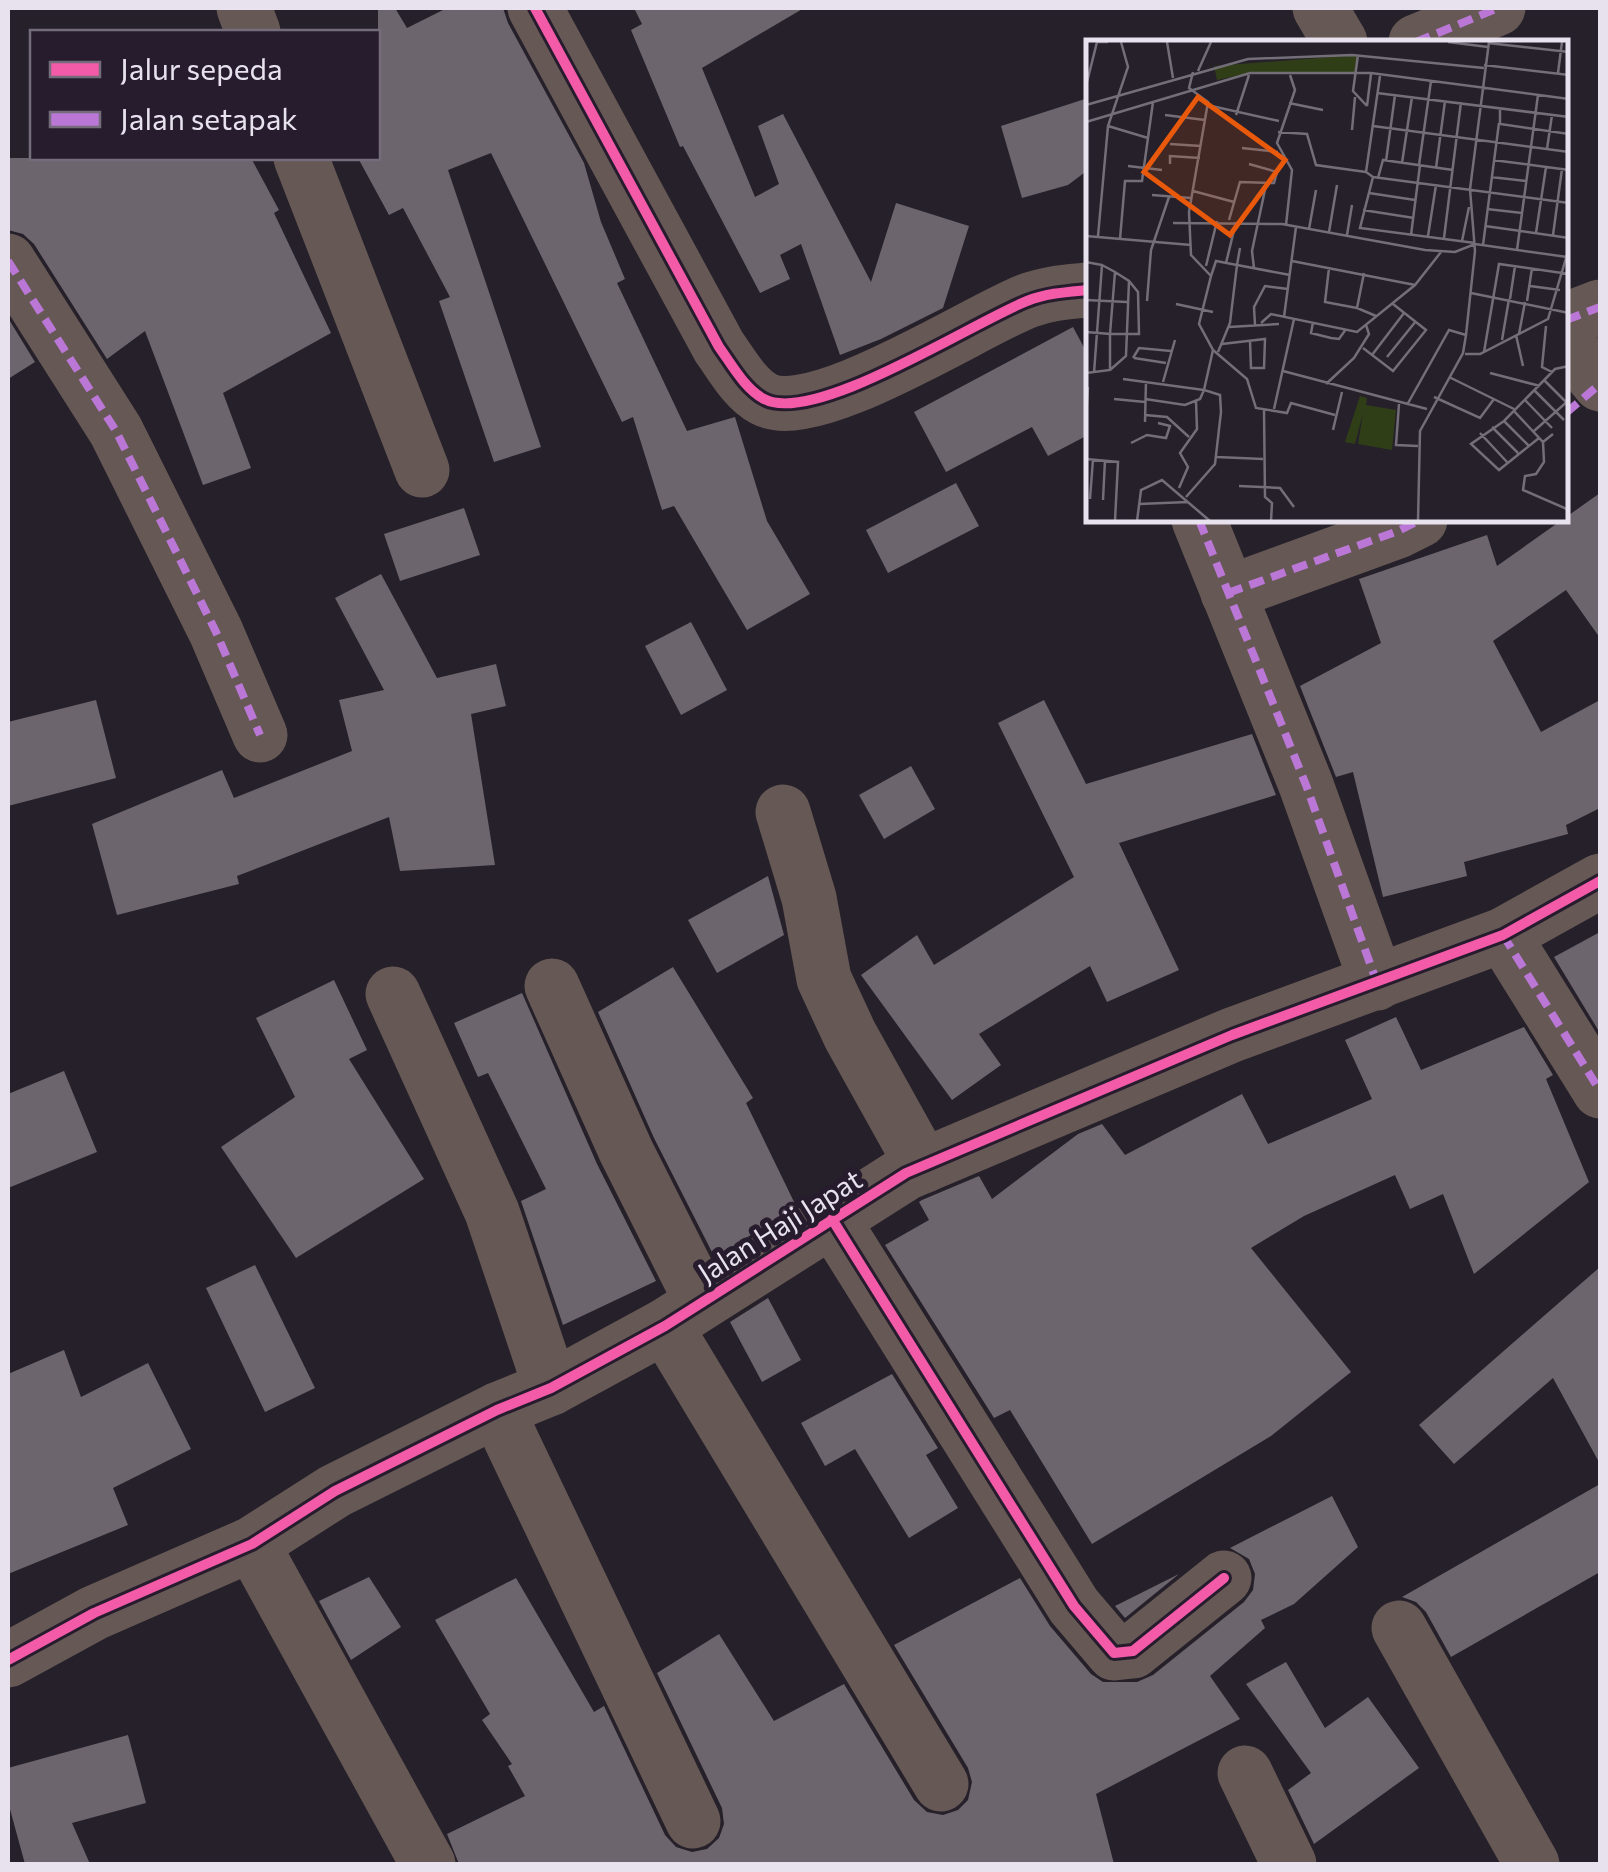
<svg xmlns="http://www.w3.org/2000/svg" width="1608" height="1872" font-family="Commissioner,sans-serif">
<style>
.building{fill:#6d656d}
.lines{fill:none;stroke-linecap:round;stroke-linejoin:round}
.minor{stroke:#665854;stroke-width:55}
.quiet{stroke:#ba77d6;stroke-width:8;stroke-dasharray:15 8;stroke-linecap:butt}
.cycleway-casing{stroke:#261c2e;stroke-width:16}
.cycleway{stroke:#f35aa7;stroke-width:10}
.labels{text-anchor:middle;stroke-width:10;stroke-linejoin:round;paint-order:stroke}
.street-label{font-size:28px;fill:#e8e2ee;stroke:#261c2e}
.inset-road{fill:none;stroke:#736e78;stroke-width:2.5}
.view{fill:#e8590c;fill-opacity:0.15;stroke:#e8590c;stroke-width:5}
.inset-edge{fill:none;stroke:#e8e2ee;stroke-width:5}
</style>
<rect width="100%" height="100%" fill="#25202a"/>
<!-- building -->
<g class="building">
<polygon points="378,8 395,8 407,28 447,8 503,8 508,23 584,163 601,222 625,279 617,283 687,431 735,417 767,521 810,594 747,630 674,506 662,510 633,417 622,422 491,153 448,170 541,447 494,462 439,301 450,297 403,208 389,215 358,158 378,158"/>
<polygon points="634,8 804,8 702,68 755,197 779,184 758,126 783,114 871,282 896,203 969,226 943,308 881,339 840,355 801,244 780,255 790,279 760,293 683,146 680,147 631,30 642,24"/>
<polygon points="1088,98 1088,170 1068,185 1022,198 1001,126"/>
<polygon points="8,158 251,158 279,210 274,213 331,333 223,393 251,468 203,485 145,331 107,359 34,244 23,234 8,230"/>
<polygon points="8,318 35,362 8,379"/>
<polygon points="1073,327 1088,355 1088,435 1048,456 1032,427 946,472 914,412"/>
<polygon points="956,483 979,526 888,573 866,530"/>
<polygon points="1600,493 1600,638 1566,590 1493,641 1541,732 1600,700 1600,808 1566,825 1568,834 1464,862 1467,876 1383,897 1353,772 1336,777 1300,686 1381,643 1359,579 1487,535 1497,566"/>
<polygon points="464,508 480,555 400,581 384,534"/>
<polygon points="381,574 437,678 496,664 506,706 471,714 495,865 400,871 389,817 237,876 239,884 117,915 92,824 222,770 234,798 352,751 339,700 384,690 335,598"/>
<polygon points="691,622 727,690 681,715 645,646"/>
<polygon points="96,700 116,778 8,806 8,722"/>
<polygon points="1044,700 1086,784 1252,734 1276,795 1119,843 1179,970 1107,1002 1090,966 979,1034 1001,1065 952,1100 861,975 917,935 934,965 1074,877 998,723"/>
<polygon points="911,766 935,809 884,839 859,795"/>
<polygon points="768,876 784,935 717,973 688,920"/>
<polygon points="1600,932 1600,1033 1554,957"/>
<polygon points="673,967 753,1098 746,1103 796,1206 715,1258 654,1138 598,1012"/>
<polygon points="334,980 367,1050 349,1059 424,1179 296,1258 221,1147 295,1097 256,1018"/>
<polygon points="522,993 597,1164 656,1281 563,1325 521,1201 546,1189 488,1073 478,1077 454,1023"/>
<polygon points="1396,1017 1421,1070 1524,1027 1553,1075 1546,1079 1589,1182 1474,1274 1443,1194 1410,1209 1395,1175 1304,1216 1251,1248 1351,1372 1271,1436 1092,1544 1010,1410 994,1418 885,1245 929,1220 919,1202 922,1200 979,1176 992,1199 1078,1134 1102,1124 1125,1155 1242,1094 1268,1144 1372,1099 1345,1040"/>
<polygon points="64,1071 97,1152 8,1188 8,1094"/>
<polygon points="255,1265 315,1388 265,1412 206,1288"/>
<polygon points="1600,1267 1600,1464 1553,1378 1454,1464 1419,1425"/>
<polygon points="768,1298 801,1360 762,1382 730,1322"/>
<polygon points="64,1350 81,1397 148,1363 191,1449 113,1488 128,1525 8,1574 8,1374"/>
<polygon points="892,1374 938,1448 926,1455 958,1508 909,1538 855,1449 825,1466 801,1423"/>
<polygon points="1600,1484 1600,1572 1451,1657 1426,1612 1416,1602 1402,1597"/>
<polygon points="1332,1496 1358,1547 1294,1604 1261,1620 1265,1628 1210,1676 1240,1719 1096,1794 1114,1864 459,1864 447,1834 525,1796 508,1766 512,1764 482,1720 490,1714 435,1620 516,1578 594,1712 604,1706 665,1835 676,1847 692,1852 707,1849 719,1838 724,1824 722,1808 657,1673 719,1634 774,1721 844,1684 914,1800 927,1812 943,1815 958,1810 968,1800 972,1782 968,1768 894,1645 1020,1578 1050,1626 1091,1674 1103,1682 1137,1682 1153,1675 1244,1602 1253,1590 1255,1574 1249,1559 1230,1548"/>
<polygon points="1179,1574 1125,1618 1115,1606"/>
<polygon points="369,1577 401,1627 351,1660 319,1601"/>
<polygon points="1286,1662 1325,1728 1368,1697 1419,1768 1314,1844 1288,1790 1311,1773 1246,1684"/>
<polygon points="128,1735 146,1803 72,1823 90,1864 25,1864 8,1802 8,1768"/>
</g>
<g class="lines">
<!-- minor -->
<g class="minor">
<polyline points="244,8 253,32"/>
<path d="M535,8L719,347C732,365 745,389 764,399C814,426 975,321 1027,301C1047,293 1067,292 1088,290"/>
<polyline points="1320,8 1340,42"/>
<polyline points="1416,42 1498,8"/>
<polyline points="301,158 422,470"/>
<polyline points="8,261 116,431 216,632 260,735"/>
<polyline points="1566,320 1600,307"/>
<polyline points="1566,343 1600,384"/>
<polyline points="1199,520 1306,785 1377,983"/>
<polyline points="1228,593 1398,531 1420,520"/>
<polyline points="783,812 809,898 824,979 850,1035 923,1166"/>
<polyline points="1503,935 1600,1091"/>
<polyline points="552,986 626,1151 702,1302"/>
<polyline points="393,994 492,1212 551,1388"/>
<polyline points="832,1219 1074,1606 1114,1653 1133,1651 1224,1578"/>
<polyline points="665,1326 941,1784"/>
<polyline points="497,1410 693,1821"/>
<polyline points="252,1544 428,1864"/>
<polyline points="1399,1628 1532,1864"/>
<polyline points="8,1660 94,1613 252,1544 335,1491 497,1410 551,1388 665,1326 906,1173 1232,1035 1503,935 1600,881"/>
<polyline points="1245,1773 1289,1864"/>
</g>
<!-- quiet -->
<g class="quiet">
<polyline points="1416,42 1498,8"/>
<polyline points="8,261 116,431 216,632 260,735"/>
<polyline points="1566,320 1600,307"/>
<polyline points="1566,413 1600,384"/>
<polyline points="1199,520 1306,785 1377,983"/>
<polyline points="1228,593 1398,531 1420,520"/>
<polyline points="1503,935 1600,1091"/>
</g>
<!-- cycleway casing -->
<g class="cycleway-casing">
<g id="cycleway">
<path d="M535,8L719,347C732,365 745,389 764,399C814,426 975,321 1027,301C1047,293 1067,292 1088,290"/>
<polyline points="832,1219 1074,1606 1114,1653 1133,1651 1224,1578"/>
<polyline points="8,1660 94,1613 252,1544 335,1491 497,1410 551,1388 665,1326 906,1173 1232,1035 1503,935 1600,881"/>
</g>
</g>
<!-- cycleway -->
<use href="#cycleway" class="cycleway"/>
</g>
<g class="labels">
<!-- street labels -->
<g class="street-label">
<text transform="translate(780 1226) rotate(-32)" y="10">Jalan Haji Japat</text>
</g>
</g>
<!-- overview -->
<g transform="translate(1086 40)">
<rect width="482" height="482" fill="#25202a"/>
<path d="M272,15L270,32L164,33L131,40L128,26ZM274,356L281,358L280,365L310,370L306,410L272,404L277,373L269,404L259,402Z" fill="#303e18"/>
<path class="inset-road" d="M81,2L87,38M362,2L402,7M402,3L483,12M272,15L267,51L281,66M398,25L483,35M112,31L125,2M472,33L476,2M294,36L280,132L287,137L274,188L389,203M1,42L11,2H22M291,53L483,77M203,63L237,70M0,65L162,19L266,15L398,28M121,65L193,81M281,66L285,34M414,69V84L483,94M79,75L119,80M150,75L163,35M0,82L164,33H285L483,59M22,86L62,98M287,86L483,112M266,90L269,57M192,92L221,94L230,125L280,132M84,104L115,106M156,108L192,112M461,109L466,75M407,120L483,130M300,121L309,55M316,123L326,57M84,124V116L114,118M333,125L345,41M42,126L76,130M350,128L359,61M287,137L483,163M405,137L440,141M292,138L297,120L367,130M107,151L148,162M283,153L329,160M66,155L105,158M401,169L436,173M277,170L328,178M143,180L154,142L188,143L191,132L163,124M87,183L196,184L339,210L369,212L389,204L481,217M200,185L206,130L191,103L209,50L204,35M399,186L483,198M223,189L230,150M243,192L251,145M450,193L460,127M261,195L266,165M325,195L334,125M467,195L476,129M0,196L105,205M12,196L22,86L42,27L35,2M342,196L350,145M358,198L375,62M34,199L39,141H56L67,62M376,201L383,167M397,205L413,83M154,208L151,225L204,235M431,210L452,55M206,221L329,245M0,222L16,225L8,333M140,223L150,182M16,225L29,232L43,241L52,252L53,294H24L29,232M120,226L131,181M168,228L166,211L180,145M243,228L239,262L271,268M278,233L271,268L290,276M125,236L130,221L151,225L144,283L132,312M444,246L474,250M385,253L483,273M424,259L429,226M0,260L41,262M61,261L65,210L83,157M441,261L446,228M90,264L127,272M198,277L210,187M227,282L225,293L245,298L253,299L260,289M175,283L185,274L271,292L329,245L355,212M169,285L168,267L179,246L202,249M460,286L456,327L466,332M143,287L193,284M0,292L24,294V330L0,333M433,294L439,262M430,295L437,326M416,300L423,259M136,304L179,299L178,328H165L164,301M277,308L307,331L340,290L307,264M127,310L161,339L170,368L201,373L205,363L249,375M398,312L413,224L483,234M379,314H394L462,279L483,208M286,315L318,273M301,317L330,281M47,318L53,308L85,311M48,318L80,323M24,330L40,316L43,241M197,331L341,369M404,333L454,346M363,337L428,369M37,339L118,350L114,359L99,365L59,359M459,341L483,365M77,342L89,300M240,344L268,318L283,294L280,285M449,351L478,380M348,357L394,378L408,359M28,359L59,362M439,360L466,388M313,364L310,405L332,406M321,365L363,290L380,295M188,369L208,279M178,370L179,457L186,463L185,481M427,370L457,402L467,394M59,375L81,377L103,397M0,380L2,347M418,381L443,406M59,382L60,341M406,387L432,413M247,390L256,352M448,391L483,360M394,393L421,422M453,398L413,430L385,404L418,381L469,329L483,326M457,402L458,422L450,434L439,436L437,450L483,470M45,403L61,395L80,398L84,386L72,383M131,417L177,419M0,419L32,422L29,481M153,446L194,448L208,467M93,448L102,427L94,413L111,389L110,361M100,457L129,424L135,372L134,355L118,350L127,310L113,284L125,236L105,215L103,172L122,62L103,48L107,32M4,459L7,419M17,460L19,420M53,464L102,462M51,481L55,450L76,440L124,481M332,481L334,391L377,313L380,295L389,211L384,149L403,2"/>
<path class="view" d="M112,57L199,120L144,195L58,132Z"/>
<rect width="482" height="482" class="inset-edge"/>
</g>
<!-- border -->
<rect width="1608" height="1872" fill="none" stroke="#e8e2ee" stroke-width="20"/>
<!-- legend -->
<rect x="30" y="30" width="350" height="130" fill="#261c2e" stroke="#746b7b" stroke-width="2.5"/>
<rect x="50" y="62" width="50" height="15" fill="#f35aa7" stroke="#746b7b" stroke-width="2.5"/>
<text x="120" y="80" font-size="30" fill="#e8e2ee">Jalur sepeda</text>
<rect x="50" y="112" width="50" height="15" fill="#ba77d6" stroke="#746b7b" stroke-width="2.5"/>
<text x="120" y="130" font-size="30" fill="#e8e2ee">Jalan setapak</text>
</svg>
